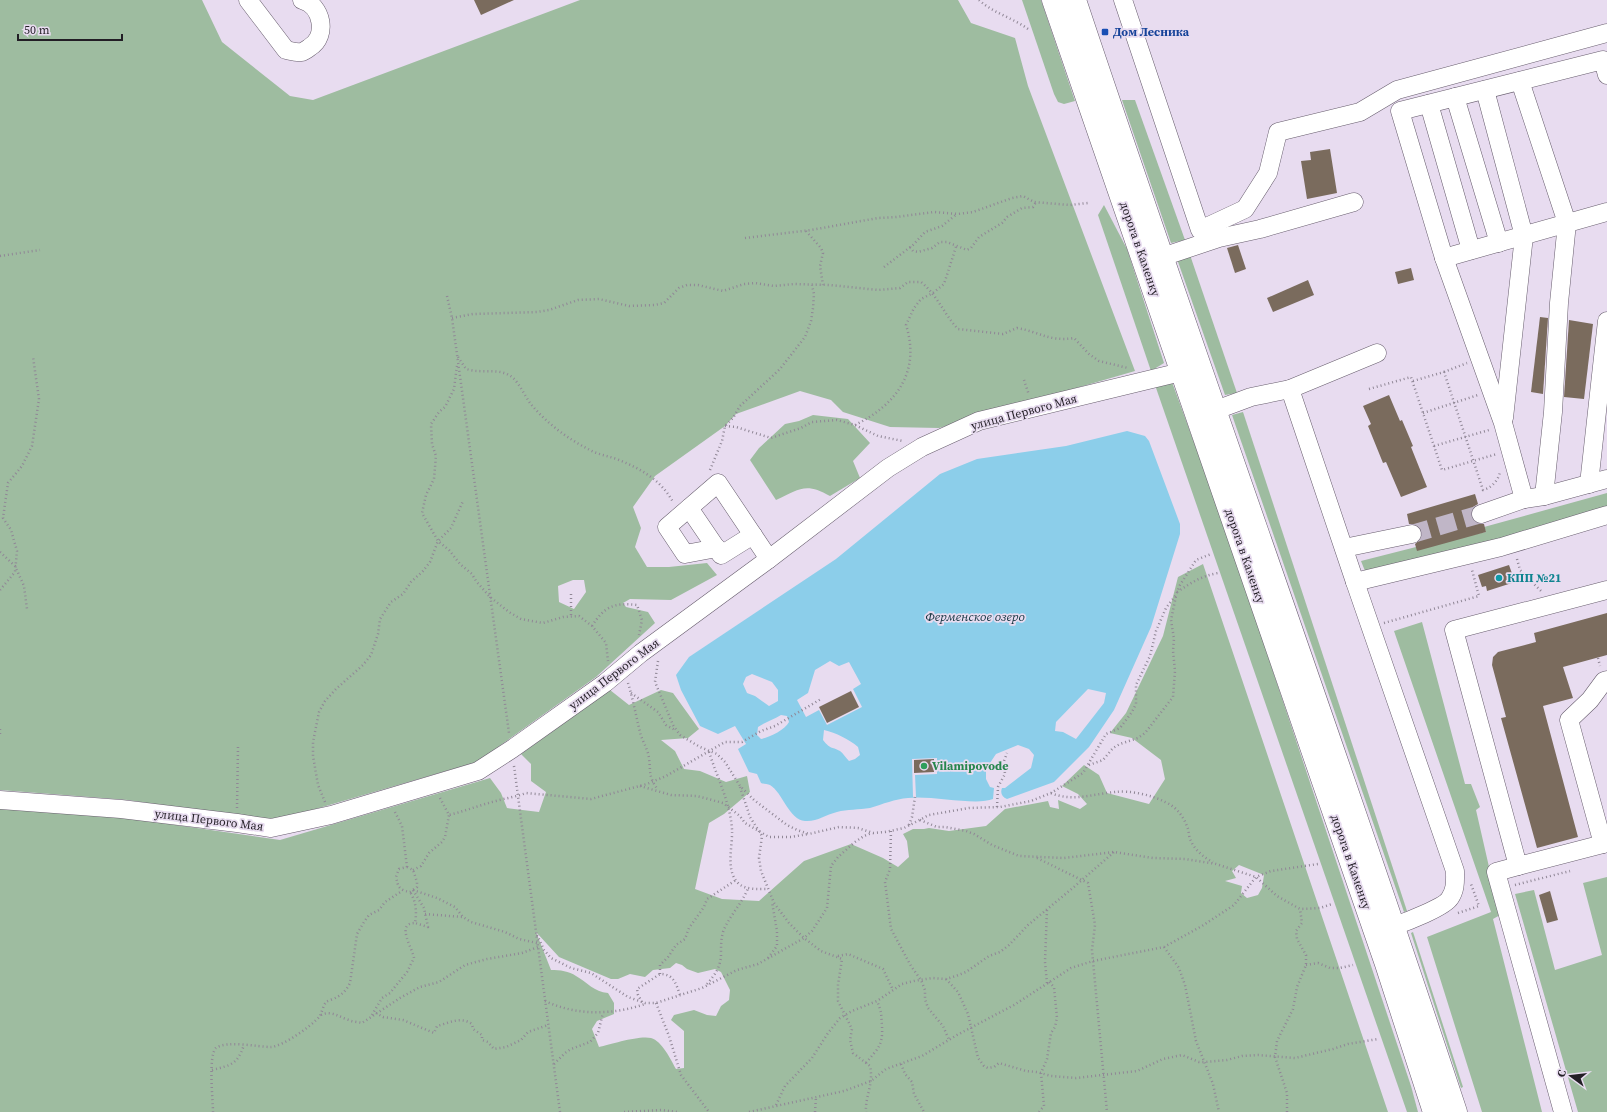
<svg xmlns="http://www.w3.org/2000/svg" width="1607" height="1112" font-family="'Source Serif 4',serif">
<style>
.green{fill:#9ebca0;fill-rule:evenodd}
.water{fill:#8cceea;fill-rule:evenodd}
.pier{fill:#e8dcf0}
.building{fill:#7a6b5d}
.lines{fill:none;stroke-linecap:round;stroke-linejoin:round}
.minor-tunnel{stroke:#c0b6c7;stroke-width:18;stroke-dasharray:18 9;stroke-linecap:butt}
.minor-casing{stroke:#675d6d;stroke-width:19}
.major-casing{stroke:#675d6d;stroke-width:23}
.path{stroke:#908796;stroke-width:2.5;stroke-dasharray:1 3;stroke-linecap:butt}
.minor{stroke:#fff;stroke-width:18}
.major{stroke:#fff;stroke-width:22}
.transit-dot{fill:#1a4fb4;stroke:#e8dcf0;stroke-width:1.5}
.culture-dot{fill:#0f9aa8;stroke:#e8dcf0;stroke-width:1.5}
.leisure-dot{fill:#2e9e5b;stroke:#e8dcf0;stroke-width:1.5}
.labels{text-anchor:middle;stroke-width:3.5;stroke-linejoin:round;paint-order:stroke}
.transit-label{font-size:12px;font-weight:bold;fill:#164399;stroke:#e8dcf0;text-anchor:start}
.street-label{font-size:12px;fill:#221e25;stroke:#e8dcf0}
.culture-label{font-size:12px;font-weight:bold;fill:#0d838f;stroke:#e8dcf0;text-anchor:start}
.leisure-label{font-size:12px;font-weight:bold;fill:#27864d;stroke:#e8dcf0;text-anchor:start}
.water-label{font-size:13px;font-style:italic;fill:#143440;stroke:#e8dcf0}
</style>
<rect width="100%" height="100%" fill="#e8dcf0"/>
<!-- green -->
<g class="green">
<path d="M0,0H202L222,42L290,96L313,100L580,0H958L971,23L1015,38L1028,86L1135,371L939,428L890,427L843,412L831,400L800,391L736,414L725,426L655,476L633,507L641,528L635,547L647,567H669L707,563L717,575L671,600L630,599L623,603L626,607L648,612L655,623L596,677L477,762L271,822L128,800L0,790ZM573,580H584L586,592L574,609L559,602L558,586Z"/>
<polygon points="1022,0 1041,0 1075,101 1064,104 1058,102 1054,94"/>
<polygon points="1122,100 1135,100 1185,240 1171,243"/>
<polygon points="1104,205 1127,249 1164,363 1151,371 1098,215"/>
<polygon points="1189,252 1237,393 1225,395 1177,259"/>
<polygon points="1172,382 1227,533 1411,1086 1418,1112 1407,1112 1155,385"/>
<polygon points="1243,412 1407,911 1404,912 1232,415"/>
<path d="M813,415L848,419L870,443L853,461L860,478L830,496C806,482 799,489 776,500L750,460L759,448L785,424L799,421Z"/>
<polygon points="1607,493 1607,510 1367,576 1361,561 1416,547 1486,532 1484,527"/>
<path d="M1203,564L1388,1112H0V808L127,818L280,840L490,778L501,793L507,808L539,812L546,792L531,781V764L521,754L610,690L629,705L661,690L673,693L699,729L688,738L661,740L675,751L684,769L700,771L726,782L747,776L750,792L724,814L709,823L695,889L722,899L759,901L804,861L851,844L883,858L898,867L909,857L907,841L903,834L913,829H924L929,828L949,831L986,826L1005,809L1048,801L1050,807L1059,809L1058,800L1080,809L1087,804L1078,794L1062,786L1084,765L1099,775L1107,793L1149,804L1165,779L1161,760L1132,738L1110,733L1126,713L1163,636L1178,577ZM1239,865L1264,875L1262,888L1258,895L1247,898L1241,893L1242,886L1225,881L1236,878L1232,871ZM536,932L559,957L611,979H618L630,974L645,977L653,970L670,968L676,963L682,965L687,969L698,973L715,969L721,972L730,990L729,1000L721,1006L716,1016L707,1015L694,1010L674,1015L671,1020L684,1031V1068L676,1069C671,1060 662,1041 651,1038C640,1035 611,1044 599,1047L592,1029L597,1021L614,1014V1003L608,993C594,992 587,982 576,976C569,971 560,970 551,970Z"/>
<polygon points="1422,622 1465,784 1471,784 1480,807 1476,810 1500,915 1493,919 1542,1112 1482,1112 1427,937 1491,912 1394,631"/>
<polygon points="1607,877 1607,1112 1578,1112 1515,894 1534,890 1555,970 1602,955 1583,883"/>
<polygon points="1413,932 1463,1087 1461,1088 1411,933"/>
</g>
<!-- water -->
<path class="water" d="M1127,431L1145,436L1149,441L1180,524V534L1151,627L1114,710L1089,747L1054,782L1007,799C1002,797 1000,793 1002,788H1005L1031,768L1034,755L1029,749L1018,745L996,754L986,769V779L990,787L994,788L993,799C976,806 930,795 908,798C895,799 883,804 870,808C859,810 847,809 837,812C825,815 817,822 805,821C789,820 783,793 770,785C768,784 764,784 761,783L757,774L749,772L738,749L746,744L735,726L718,734L700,726L681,690L676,675L689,657L836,559L940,474L977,459L1066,446ZM830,661L839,666L849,662L861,684L853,689L862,707L827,725L819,710L806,717L797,700L808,693L815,670ZM752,674L772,682L778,690V701L769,706L755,696L747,693L743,684L746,677ZM1088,689L1106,693L1104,703L1076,739L1063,732L1055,731L1056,722ZM781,715L787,716L789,722C785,730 770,737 761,739L757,735L758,727C765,722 773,720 781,715ZM824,730C836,733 849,739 858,747L860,755L855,759L849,761C846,758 843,753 840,751C831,746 831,750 823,740Z"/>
<!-- pier -->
<polygon class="pier" points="937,758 937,774 915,775 916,797 913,797 912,759"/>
<!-- building -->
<g class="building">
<polygon points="474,0 514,0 481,15"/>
<polygon points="1330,149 1337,193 1307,199 1301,161 1311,160 1310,152"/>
<polygon points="1238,245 1246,269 1235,273 1227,248"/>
<polygon points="1411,268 1414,280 1398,284 1395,272"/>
<polygon points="1308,280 1314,295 1273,312 1267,298"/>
<polygon points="1540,317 1548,318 1543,394 1531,392"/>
<polygon points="1569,320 1593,324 1584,399 1564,397"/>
<polygon points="1389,395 1400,421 1402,420 1413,446 1411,447 1427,487 1401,497 1386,462 1383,463 1368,426 1371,424 1363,406"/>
<polygon points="1475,494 1478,504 1473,507 1471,512 1471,517 1474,522 1479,524 1484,524 1486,532 1417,551 1415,544 1422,538 1422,532 1420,527 1416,524 1409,524 1407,514"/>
<polygon points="1509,565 1515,582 1487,591 1486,586 1482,587 1478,575"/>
<polygon points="1607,613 1607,655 1563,667 1573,698 1543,706 1578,837 1537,848 1501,718 1506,717 1492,665 1493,657 1498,652 1536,642 1534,633"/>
<polygon points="851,691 859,707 827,723 819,707"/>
<polygon points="934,759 934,772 914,773 914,760"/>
<polygon points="1550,891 1558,920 1547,923 1539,895"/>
</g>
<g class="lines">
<!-- minor-tunnel -->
<polyline class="minor-tunnel" points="1412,534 1481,514"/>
<!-- minor casing -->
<g class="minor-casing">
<g id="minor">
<path d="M248,0L286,50C291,51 297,53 302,52C304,51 308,49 310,47C328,36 322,5 302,0"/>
<polyline points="1123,0 1200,230 1245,209 1268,173 1278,132 1360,112 1397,90 1607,33"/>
<polyline points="1520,81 1567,223 1559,303 1553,412 1544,496"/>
<polyline points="1485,90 1524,236 1504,418"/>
<polyline points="1455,97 1499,243"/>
<polyline points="1429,104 1471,250"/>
<polyline points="1162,257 1219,238 1260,229 1354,202"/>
<polyline points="1444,258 1607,212"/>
<polyline points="1290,389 1355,582"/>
<polyline points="1216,410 1251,397 1290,389 1377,353"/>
<polyline points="1589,484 1607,321"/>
<polyline points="1524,499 1503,423 1444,258 1400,111 1603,60 1607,75"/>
<polyline points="689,508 721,555 753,535"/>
<polyline points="1481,514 1524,499 1544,496 1607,479"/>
<polyline points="717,548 685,554 667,527 718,483 769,559"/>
<polyline points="1344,548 1412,534"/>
<polyline points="1607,590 1454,630 1518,866 1607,843"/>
<polyline points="0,800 121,809 237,823 271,828 331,815 478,771 512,749 605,683 641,653 769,559 888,468 922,447 979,421 1181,372"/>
<polyline points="1603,844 1569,720 1590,700 1604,681 1607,680"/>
<polyline points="1518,866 1496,872 1563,1112"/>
<path d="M1394,926C1406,922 1445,907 1450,898C1456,889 1455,881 1455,871L1355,582L1501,547L1607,515"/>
</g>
</g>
<!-- major casing -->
<g class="major-casing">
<g id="major">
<polyline points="1053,0 1386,964 1434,1112"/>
<path d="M1075,0C1199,372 1333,740 1456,1112"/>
</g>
</g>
<!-- path -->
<g class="path">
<path d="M979,0C993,13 1013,18 1028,29"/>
<polyline points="806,231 821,248 823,253 820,266 823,285"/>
<polyline points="745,238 811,230 878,218 896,217 934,212 958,214 973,212 1012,198 1023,196 1034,202 1070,205 1088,203"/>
<polyline points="910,247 913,251 918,252 932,248 940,242 947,242 967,250 971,248 979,237 1002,223 1007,217 1022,208 1033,207 1036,202"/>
<polyline points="0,256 40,250"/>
<polyline points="884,267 913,245 925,232 942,226 957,214"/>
<polyline points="447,296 452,318 509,733"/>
<path d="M452,318L473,314L537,312L549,310L578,300L599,299L629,306L655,305L664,303L679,288L687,285H698L723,291L744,284L755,283L774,286L794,284L830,285L878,290L900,288L908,282H921C939,297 943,313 958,329L1003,334L1017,328C1040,332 1049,342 1074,338L1089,354L1099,361L1128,368"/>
<path d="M458,357L466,369C470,370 474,371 478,371C490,372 503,369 513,378C519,383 525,396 530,403C546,423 568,439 590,450C599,455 609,456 619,460C641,469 661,480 673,502"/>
<polyline points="457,366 454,389 445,407 439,412 431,424 432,444 436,456 434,479 426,495 422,513 438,541 449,550 460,564 472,574 476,581 490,597 509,612 521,619 543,623 563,617 579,616 592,626 606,643 608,661"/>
<polyline points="1444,372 1467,363"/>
<polyline points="1024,380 1029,395"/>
<path d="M1413,381L1444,372L1483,490C1491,488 1498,481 1500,472"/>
<polyline points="1369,389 1411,377 1442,470 1497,454"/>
<polyline points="1423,413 1478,395"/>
<path d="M855,425C896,405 921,372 906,325L914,308L921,299L933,293L944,284L956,247"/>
<polyline points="725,426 736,427 771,438 801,428 812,422 837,420 855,425 878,436 903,441"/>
<polyline points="1434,446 1489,430"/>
<polyline points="710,470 722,441 725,426 733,418 740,406 780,369 805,337 811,321 813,308 814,294 812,285"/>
<polyline points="0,552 15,566 24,586 27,609"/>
<polyline points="1517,559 1520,570 1542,592"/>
<polyline points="1517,576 1523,572"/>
<polyline points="0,590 15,572 17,551 11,530 3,518 8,483 22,466 32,446 39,399 33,357"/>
<path d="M1177,592C1191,583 1201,576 1218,573"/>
<polyline points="571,594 571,616"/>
<polyline points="1384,623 1479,596 1472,570"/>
<path d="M592,626C604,607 614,602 637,605L642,620L639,635"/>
<polyline points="1598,658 1600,666"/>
<polyline points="658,661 655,682 673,725 680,735 700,747 717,754 725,762 740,786 754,800 787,825 797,830 809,834 839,827 858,828 873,833 885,832 904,828 929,815 969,808 1000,807 1031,801 1051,793 1083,773 1106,734 1120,728 1132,712 1136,704 1136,685 1150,656 1156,631 1166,608 1176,595 1180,585 1196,560 1211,554"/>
<path d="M628,683C633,699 636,716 640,732C642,741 648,749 649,758C651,773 648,776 658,790"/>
<polyline points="631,693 658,712 666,725 675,730"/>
<polyline points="0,729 0,736"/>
<path d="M709,752C717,777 730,802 732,829C733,845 725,870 738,883C745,890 758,889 767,889"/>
<polyline points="1089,765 1103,760 1113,748 1120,744 1138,738 1145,733 1173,697 1175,671 1173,651 1174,639 1171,620 1176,596"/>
<polyline points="514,766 560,1112"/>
<polyline points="640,786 671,795 697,796 723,803 740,816 745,823 769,837 791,837 808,834"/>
<path d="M740,787L750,817L762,836L759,858L761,871L774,903L789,923L804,938L821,951L842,959L838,985V1001L852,1029L850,1040L853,1053L870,1066C874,1084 865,1096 866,1112"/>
<path d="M1051,793C1072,802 1093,794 1115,792C1129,790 1152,795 1165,802C1177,807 1184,817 1188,829C1189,833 1189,838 1191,841C1195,850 1204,858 1213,862"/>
<path d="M440,798L449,815C465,811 480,805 496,801C506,798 516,797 526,793L591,799L647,784L666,776L725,742H742L761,731L775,726L821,699"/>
<polyline points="325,802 318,785 313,756 313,742 319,712 325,701 336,689 363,665 371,655 378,634 380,619 391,602 403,594 411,582 423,571 430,562 438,541 451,528 463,501"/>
<polyline points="997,807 998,787 1005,774 1004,761 1007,753"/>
<polyline points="237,808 238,746"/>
<polyline points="395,812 402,826 407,867"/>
<polyline points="920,820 937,827 945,827 966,831 974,834 992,845 1019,856 1064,858 1114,852 1153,858 1185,859 1216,864 1256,877 1277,896 1300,909 1320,908 1332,904"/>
<polyline points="909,825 912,817 915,797"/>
<polyline points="891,831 890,869 885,882 891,929 911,966 921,980 925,990 925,999 928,1008 943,1026 949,1040"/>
<polyline points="1037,858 1088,883 1095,925 1092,950 1107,1112"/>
<path d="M407,867L413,870L417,882V887L410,892C399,890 398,887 396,877L399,869Z"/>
<polyline points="413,870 421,866 429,853 442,842 445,837 449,815"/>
<polyline points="1515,885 1570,871"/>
<polyline points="413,890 437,898 455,907 463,917 471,922 505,932 519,939 537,943"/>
<polyline points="413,890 424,908 428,927 415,923"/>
<polyline points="1458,913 1479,906 1471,884"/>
<polyline points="425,914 463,917"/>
<polyline points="537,935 544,950 551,958 571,968 591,973 628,997 645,1003 656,1003 702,988 737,970 758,964 804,938 812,931 827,908 831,866 838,857 855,842 864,836 872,833"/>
<polyline points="1164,947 1179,968 1185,985 1196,1041 1213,1084 1219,1112"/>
<polyline points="838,956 848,954 883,969 893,990"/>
<polyline points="768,958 777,946 777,931 772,902"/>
<polyline points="1306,965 1318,963 1330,968 1340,968 1353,965"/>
<polyline points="660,974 660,965 668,957 676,945 685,939 689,928 704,907 707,899 736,880"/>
<polyline points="946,979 958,992 968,1014 978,1058 984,1066 988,1068 994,1067 999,1063 1026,1071 1037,1072 1051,1076 1076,1078 1137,1071 1163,1059 1182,1055 1199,1062 1205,1062 1227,1060 1242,1056 1258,1055 1295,1058 1333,1049 1348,1044 1378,1039"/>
<polyline points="1047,983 1045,962 1047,909"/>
<path d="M707,984C715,975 721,966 721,954C721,946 721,939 723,932C729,916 742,904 748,888"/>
<path d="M545,1001C577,1016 613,1015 645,1004"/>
<path d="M642,1002L638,995L637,989L660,974C674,974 676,984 680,995"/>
<polyline points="656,1003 669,1036 681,1075 709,1112"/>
<path d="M376,1013L383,1017L403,1020L434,1033L437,1026C449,1023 461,1016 472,1024L473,1029L482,1035V1040L488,1042L494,1049L506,1047L521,1040L528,1032L548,1025"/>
<path d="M321,1015C331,1010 339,1017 349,1020C353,1022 358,1022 362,1023L400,998L420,987L439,982L465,965L487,959L522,953L538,947"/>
<path d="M372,1015L382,998L390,993L407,972L414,958C413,949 395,923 415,923C417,912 416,901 410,892"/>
<path d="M866,1063C878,1048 883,1046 882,1026C881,1014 882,1013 877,1001"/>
<polyline points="554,1064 565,1053 571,1049 590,1042 598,1033 603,1013"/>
<polyline points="901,1064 905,1074 912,1082 914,1094 924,1112"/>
<path d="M212,1070C231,1065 237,1065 244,1045"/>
<polyline points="776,1105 785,1086 812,1058 828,1033 840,1018 852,1011 877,1001 902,984 914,981 932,978 946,979 956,976 966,972 989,956 1000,952 1009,945 1028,925 1074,887 1114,852"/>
<path d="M213,1112C213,1100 208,1056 216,1048C227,1040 258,1047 271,1047C283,1046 312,1026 320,1016C322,1012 323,1006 326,1002C329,1000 334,999 337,997C343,994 347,989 350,983L357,934L364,922L369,915L379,910L385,902L402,891"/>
<polyline points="624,1112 662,1110 677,1112"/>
<polyline points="749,1112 844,1091 871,1081 886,1069 922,1056 957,1035 1014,1005 1071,968 1093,961 1164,947 1202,926 1234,905 1256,877 1271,871 1318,864"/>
<polyline points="815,1112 816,1097"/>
<polyline points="1039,1112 1044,1106 1041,1073 1047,1059 1051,1033 1055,1027 1057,1018 1054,987 1049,982"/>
<polyline points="1287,1112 1287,1093 1275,1057 1277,1041 1293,1009 1297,987 1306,965 1306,955 1297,939 1296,931 1302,923 1300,909"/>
</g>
<!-- minor -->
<use href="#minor" class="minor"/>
<!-- major -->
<use href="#major" class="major"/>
</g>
<!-- markers -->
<rect class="transit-dot" x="1101" y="28" width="8" height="8" rx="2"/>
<circle class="culture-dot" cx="1499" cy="578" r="4"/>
<circle class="leisure-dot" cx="924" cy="766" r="4"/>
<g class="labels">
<!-- transit labels -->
<g class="transit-label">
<text x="1113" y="36">Дом Лесника</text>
</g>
<!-- street labels -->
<g class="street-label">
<text transform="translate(1140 249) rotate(71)" y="4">дорога в Каменку</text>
<text transform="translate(1024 412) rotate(-15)" y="4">улица Первого Мая</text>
<text transform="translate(1245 556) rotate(71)" y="4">дорога в Каменку</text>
<text transform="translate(614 674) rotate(-37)" y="4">улица Первого Мая</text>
<text transform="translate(209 820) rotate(7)" y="4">улица Первого Мая</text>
<text transform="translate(1351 862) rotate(71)" y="4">дорога в Каменку</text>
</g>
<!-- culture labels -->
<g class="culture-label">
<text x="1507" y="582">КПП №21</text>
</g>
<!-- leisure labels -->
<g class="leisure-label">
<text x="932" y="770">Vilamipovode</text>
</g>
<!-- water labels -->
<g class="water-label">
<text x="975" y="621">Ферменское озеро</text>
</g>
</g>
<!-- north arrow -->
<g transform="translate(1571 1076) rotate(285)" stroke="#e8dcf0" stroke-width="3" paint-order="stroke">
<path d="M0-3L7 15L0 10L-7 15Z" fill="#221e25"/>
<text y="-6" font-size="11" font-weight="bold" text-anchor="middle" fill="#221e25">С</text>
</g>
<!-- scale -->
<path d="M18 34v6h104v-6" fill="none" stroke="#221e25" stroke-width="2"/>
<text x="24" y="34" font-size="12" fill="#221e25" stroke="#e8dcf0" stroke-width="3" paint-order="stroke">50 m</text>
</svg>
